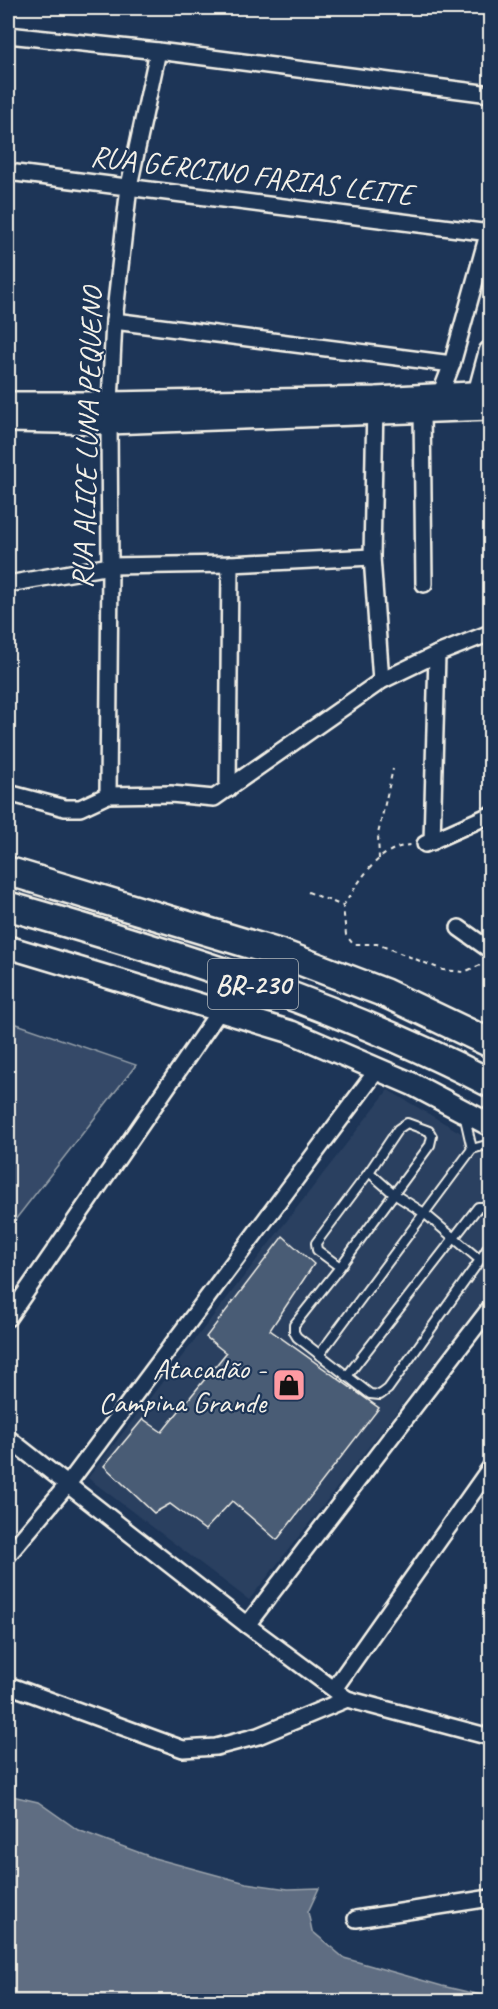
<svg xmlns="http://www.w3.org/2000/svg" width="498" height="2009" font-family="Caveat,sans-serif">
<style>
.built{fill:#2a4060}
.green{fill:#354a67;stroke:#949ea8;stroke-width:1.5}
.water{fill:#5e6d82;stroke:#9aa2ab;stroke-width:1.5}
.building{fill:#485b74;stroke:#f4f1e8;stroke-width:1.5}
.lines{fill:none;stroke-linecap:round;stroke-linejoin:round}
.lane-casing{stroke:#f4f1e8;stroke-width:12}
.street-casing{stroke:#f4f1e8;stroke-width:20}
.secondary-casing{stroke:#f4f1e8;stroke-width:26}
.highway-casing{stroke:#f4f1e8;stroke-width:32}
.path{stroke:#f4f1e8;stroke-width:2;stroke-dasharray:4.5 4.5;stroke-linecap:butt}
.lane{stroke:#1d3557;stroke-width:8}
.street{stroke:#1d3557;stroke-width:15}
.secondary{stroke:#1d3557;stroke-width:21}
.highway{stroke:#1d3557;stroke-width:27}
.labels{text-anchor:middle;stroke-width:4.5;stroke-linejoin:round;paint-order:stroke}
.shield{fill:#1d3557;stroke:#b4b9bc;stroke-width:1.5}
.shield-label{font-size:28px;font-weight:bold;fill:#f4f1e8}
.street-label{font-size:30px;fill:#f4f1e8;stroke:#1d3557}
.poi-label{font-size:30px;fill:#f4f1e8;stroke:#1d3557;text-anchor:end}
</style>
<rect width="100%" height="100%" fill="#1d3557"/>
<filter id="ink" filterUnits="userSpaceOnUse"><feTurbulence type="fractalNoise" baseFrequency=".0167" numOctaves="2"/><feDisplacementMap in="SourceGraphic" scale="12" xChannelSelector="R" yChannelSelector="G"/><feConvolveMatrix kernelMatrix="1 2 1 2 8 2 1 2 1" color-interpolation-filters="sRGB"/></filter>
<g filter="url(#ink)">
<!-- built -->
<polygon class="built" points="388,1090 490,1150 490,1292 249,1600 88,1478"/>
<!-- green -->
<polygon class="green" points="8,1021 136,1065 8,1229"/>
<!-- water -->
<polygon class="water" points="8,1795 38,1802 78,1830 154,1858 246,1883 288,1889 319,1888 308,1912 312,1931 344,1958 442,1986 490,1997 490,2001 8,2001"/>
<!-- building -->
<polygon class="building" points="283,1236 314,1264 270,1330 379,1408 277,1540 232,1501 205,1530 170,1504 154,1513 104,1466 143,1419 162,1432 226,1353 206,1337"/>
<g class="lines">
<!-- lane casing -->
<g class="lane-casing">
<g id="lane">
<polyline points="464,1114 472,1149"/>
<polyline points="369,1172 394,1194 424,1213 480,1260 490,1244"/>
<polyline points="340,1267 317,1250 316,1243 369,1172 398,1129 407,1123 429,1131 432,1136 430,1145 340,1267 294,1325 294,1332 297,1337 370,1394 380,1395 388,1389 480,1260"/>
<polyline points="319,1355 472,1149 490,1144"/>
<polyline points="347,1376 478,1207 482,1207 490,1213"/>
</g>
</g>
<!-- street casing -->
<g class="street-casing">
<g id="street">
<polyline points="8,35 158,51 490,94"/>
<polyline points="8,172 490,233"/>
<polyline points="114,321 452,364"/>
<polyline points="440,395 452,364 490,227"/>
<polyline points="375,404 372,557 381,681"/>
<polyline points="422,411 424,584"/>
<polyline points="8,584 110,566 230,564 372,557"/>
<polyline points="228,789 230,564"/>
<polyline points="8,793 65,808 80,808 108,795 171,794 214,798 381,681 437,654 490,633"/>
<polyline points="108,795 110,566 109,423 114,321 129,186 158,51"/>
<polyline points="432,842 437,654"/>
<polyline points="425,844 490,815"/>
<polyline points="459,928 490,950"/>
<polyline points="8,1318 220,1010"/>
<polyline points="8,1438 247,1625 347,1699"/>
<polyline points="8,1555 68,1484 378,1069"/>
<polyline points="247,1625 490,1308"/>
<polyline points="8,1685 183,1749 216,1747 258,1736 347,1699 490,1737"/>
<polyline points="334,1689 490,1468"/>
<polyline points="356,1919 490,1898"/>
</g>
</g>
<!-- secondary casing -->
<g class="secondary-casing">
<g id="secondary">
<polyline points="8,403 110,403 376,398 490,392"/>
<polyline points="479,407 479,393 490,352"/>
<polyline points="8,421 109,423 490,409"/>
<polyline points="8,947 291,1032 412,1084 490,1125"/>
</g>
</g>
<!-- highway casing -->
<g class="highway-casing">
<g id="highway">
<polyline points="8,871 282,954 385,993 490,1043"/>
<path d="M8,906C172,953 338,1004 490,1083"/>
</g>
</g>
<!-- path -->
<g class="path">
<polyline points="379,859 378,834 393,769"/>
<polyline points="308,892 343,906 346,935 353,944 377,944 443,970 464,972 485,963"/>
<path d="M343,906C360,881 378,846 412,845"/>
</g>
<!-- lane -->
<use href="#lane" class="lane"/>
<!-- street -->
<use href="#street" class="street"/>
<!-- secondary -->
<use href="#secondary" class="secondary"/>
<!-- highway -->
<use href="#highway" class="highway"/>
</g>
</g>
<!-- icons -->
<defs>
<g id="shop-square" transform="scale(1.725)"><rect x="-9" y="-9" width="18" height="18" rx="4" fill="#ff9aa2" stroke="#1d3557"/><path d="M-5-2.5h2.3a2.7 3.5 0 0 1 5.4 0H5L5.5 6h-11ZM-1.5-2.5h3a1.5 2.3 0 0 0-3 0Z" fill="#111"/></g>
</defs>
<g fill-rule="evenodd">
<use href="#shop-square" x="289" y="1385"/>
</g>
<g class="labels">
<!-- shield labels -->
<rect class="shield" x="208" y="959" width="90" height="50" rx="4.5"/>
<g class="shield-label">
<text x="253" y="994">BR-230</text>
</g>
<!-- street labels -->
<g class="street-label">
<text transform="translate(252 175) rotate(7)" y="10">RUA GERCINO FARIAS LEITE</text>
<text transform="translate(87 438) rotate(-88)" y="10">RUA ALICE LUNA PEQUENO</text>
</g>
<!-- poi labels -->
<g class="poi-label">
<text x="266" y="1378">Atacadão -<tspan x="266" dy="34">Campina Grande</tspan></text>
</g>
</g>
<!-- margin -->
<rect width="498" height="2009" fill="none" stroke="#1d3557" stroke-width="30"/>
<rect x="15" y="15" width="468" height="1979" fill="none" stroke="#f4f1e8" stroke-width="2" filter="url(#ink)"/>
</svg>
